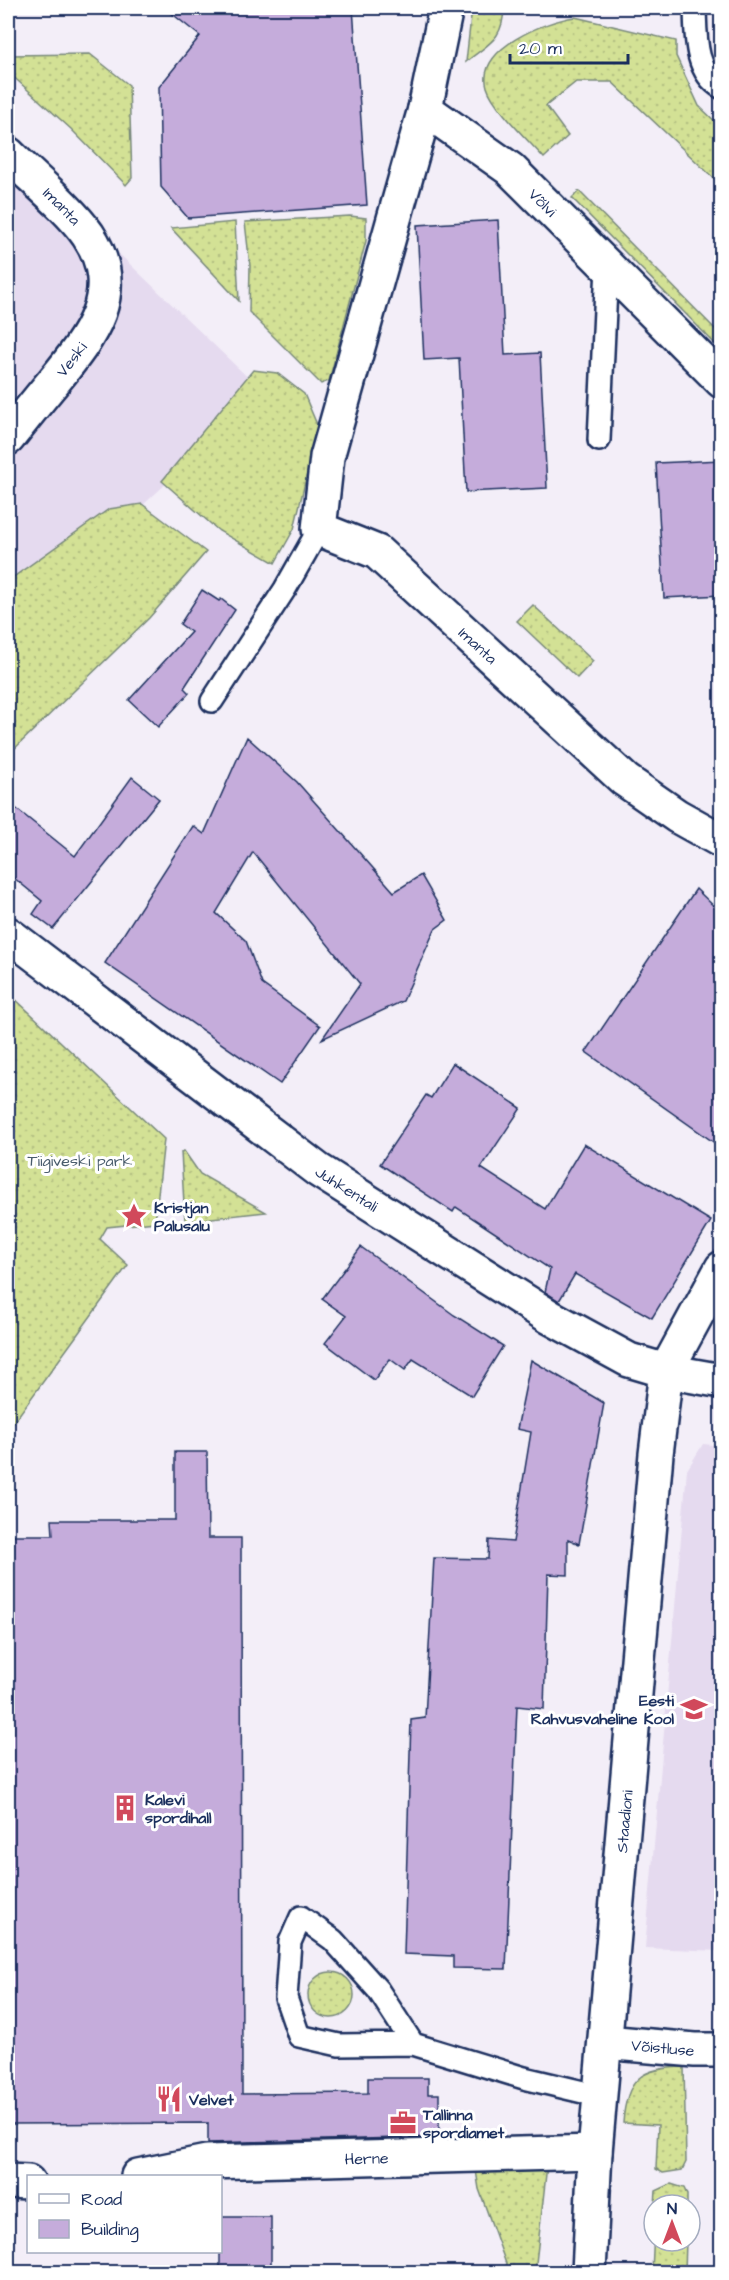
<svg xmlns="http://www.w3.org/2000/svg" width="729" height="2280" font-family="'Architects Daughter',sans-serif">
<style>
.built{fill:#e5daef}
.grass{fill:url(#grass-dots);stroke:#77887a;stroke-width:1.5}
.building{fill:#c5acdb;stroke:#1b2f5e;stroke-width:1.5}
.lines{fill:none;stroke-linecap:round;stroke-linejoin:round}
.service-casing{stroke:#1b2f5e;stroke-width:26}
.minor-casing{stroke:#1b2f5e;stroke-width:38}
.tertiary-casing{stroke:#1b2f5e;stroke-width:38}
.service{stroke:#fff;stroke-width:21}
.minor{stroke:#fff;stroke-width:33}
.tertiary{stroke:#fff;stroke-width:33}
.labels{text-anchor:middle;stroke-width:6;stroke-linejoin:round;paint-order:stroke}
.street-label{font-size:16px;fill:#1b2f5e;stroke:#fff}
.park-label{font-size:16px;fill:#495c6c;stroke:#fff}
.poi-label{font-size:16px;font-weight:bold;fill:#1b2f5e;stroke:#fff;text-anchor:start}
</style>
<defs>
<pattern id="grass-dots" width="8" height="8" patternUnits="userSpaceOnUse" patternTransform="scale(1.5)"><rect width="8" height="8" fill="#d3e195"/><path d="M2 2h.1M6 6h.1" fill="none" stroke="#b5c183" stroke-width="1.8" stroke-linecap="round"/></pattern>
</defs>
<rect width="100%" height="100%" fill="#f3eef8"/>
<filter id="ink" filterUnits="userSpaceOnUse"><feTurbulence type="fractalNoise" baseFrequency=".0167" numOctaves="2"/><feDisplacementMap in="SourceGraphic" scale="12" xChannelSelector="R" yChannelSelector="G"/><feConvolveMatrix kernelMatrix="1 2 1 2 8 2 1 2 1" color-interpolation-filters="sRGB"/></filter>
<g filter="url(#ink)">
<!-- built -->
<g class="built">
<polygon points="8,147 264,393 8,630"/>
<polygon points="703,1444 722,1446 721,1951 645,1948 687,1470"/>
</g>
<!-- grass -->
<g class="grass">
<path d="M472,8H504C503,40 489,43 466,62Z"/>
<path d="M575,17L676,41V56L699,106L721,127V185L612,82H576L546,106L568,136L544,158C529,141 493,107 487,87C476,48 546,21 575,17Z"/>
<polygon points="90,54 129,85 132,178 126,185 71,129 8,72 8,55"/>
<polygon points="579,191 721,335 721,350 572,198"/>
<polygon points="350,216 366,218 366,241 329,381 321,384 249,312 250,266 245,222"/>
<polygon points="235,222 239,301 171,228"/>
<polygon points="253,370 277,373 304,394 318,427 294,529 275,563 219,531 162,481"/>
<polygon points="142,504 206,552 149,618 8,755 8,581 109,509"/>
<polygon points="533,605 593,661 577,678 517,621"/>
<polygon points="12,996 164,1139 155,1222 107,1227 100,1239 128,1265 8,1430 8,1130 12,1122 8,1089 8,998"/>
<polygon points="184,1151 200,1174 266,1212 185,1221 181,1152"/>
<circle cx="331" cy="1995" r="23"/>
<path d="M684,2067L686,2162L682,2170L663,2173L656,2169L658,2125L623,2123C626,2078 641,2068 684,2067Z"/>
<polygon points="475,2164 547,2165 535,2272 509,2272 479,2189"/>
<polygon points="671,2184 684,2188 687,2195 687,2205 655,2205 656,2191"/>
<polygon points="654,2230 654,2241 686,2241 685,2272 652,2272"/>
</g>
<!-- building -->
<g class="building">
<polygon points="165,8 353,8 367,205 188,218 161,187 159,87 200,36"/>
<polygon points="498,220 505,355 540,353 547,488 466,492 459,358 424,360 417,225"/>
<polygon points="722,460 722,595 664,598 656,463"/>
<polygon points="202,590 219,601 221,599 235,610 184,688 189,693 158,727 129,700 191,632 180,624"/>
<polygon points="247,737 297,782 394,892 421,875 447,920 435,929 403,1001 322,1039 360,984 253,852 216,913 246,941 262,984 320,1026 280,1084 105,963 193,826 204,834"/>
<polygon points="132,777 159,799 53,929 33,914 42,901 8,873 8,802 75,856"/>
<polygon points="696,889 722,914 722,1148 586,1052"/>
<polygon points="453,1063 521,1108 481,1168 545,1209 584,1144 711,1221 652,1318 575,1274 559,1301 545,1292 550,1269 456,1207 453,1212 380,1164 426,1095 431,1098"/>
<polygon points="361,1247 454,1315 503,1346 472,1396 413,1359 405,1370 390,1359 374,1380 325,1343 346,1316 322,1299"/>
<polygon points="531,1360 604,1403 579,1544 568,1539 568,1575 548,1574 544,1709 517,1706 506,1969 453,1968 453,1956 404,1954 411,1720 425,1718 434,1558 488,1559 489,1540 513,1542 531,1432 517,1429"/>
<polygon points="175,1452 207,1452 208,1538 241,1538 242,2094 368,2093 368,2078 428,2078 428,2094 439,2094 439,2137 208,2143 208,2123 8,2124 8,1535 53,1535 52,1520 175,1520"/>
<rect x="220" y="2217" width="51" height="55"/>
</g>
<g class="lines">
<!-- service casing -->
<g class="service-casing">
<g id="service">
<path d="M695,8C696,35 694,72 722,88"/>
<polyline points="599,440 607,266"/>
<polyline points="212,701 285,589 319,529"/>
<polyline points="413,2044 339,2045 299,2036 286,1998 290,1942 301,1917 333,1940 378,1990 413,2044 524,2078 600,2096"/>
</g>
</g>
<!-- minor casing -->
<g class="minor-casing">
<g id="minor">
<path id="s1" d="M446,8L425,109L510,169L722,381"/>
<path id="s2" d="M425,109L327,457L319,529L377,552L625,780L677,816L722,841"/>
<path id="s3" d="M8,154C32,178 69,208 88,235C126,292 90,337 54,381C38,400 23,419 8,438"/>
<path id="s4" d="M605,2042L695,2050H722"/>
<path id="s5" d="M138,2176L207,2162L595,2152"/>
<polyline points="8,2181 28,2182"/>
<path id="s6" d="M589,2272L595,2152L656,1454L666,1371L722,1268"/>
</g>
</g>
<!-- tertiary casing -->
<g class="tertiary-casing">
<g id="tertiary">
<path id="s7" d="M8,934L318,1170L550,1317L629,1360L666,1371L722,1381"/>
</g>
</g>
<!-- service -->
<use href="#service" class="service"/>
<!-- minor -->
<use href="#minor" class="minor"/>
<!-- tertiary -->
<use href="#tertiary" class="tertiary"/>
</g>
</g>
<!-- icons -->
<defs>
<g id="sight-bare" transform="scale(2.07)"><path d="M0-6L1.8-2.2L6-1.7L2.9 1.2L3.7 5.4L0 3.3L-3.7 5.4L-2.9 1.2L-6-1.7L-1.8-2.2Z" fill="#d1495b" stroke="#fff" stroke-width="2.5" paint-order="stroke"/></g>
<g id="school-bare" transform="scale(2.07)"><path d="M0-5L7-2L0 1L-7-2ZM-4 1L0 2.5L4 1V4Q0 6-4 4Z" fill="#d1495b" stroke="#fff" stroke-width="2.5" paint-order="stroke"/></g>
<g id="building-bare" transform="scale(2.07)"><path d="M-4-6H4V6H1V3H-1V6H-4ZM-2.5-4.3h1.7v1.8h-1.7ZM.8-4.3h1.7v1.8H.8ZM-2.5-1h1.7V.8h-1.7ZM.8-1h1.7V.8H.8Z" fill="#d1495b" stroke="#fff" stroke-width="2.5" paint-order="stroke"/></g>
<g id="restaurant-bare" transform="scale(2.07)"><path d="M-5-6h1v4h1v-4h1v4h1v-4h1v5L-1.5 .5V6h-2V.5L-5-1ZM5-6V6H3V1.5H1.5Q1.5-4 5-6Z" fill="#d1495b" stroke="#fff" stroke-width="2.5" paint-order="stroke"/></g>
<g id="office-bare" transform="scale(2.07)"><path d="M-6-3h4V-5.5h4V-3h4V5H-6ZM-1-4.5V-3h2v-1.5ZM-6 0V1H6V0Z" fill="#d1495b" stroke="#fff" stroke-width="2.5" paint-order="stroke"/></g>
</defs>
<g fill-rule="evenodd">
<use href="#sight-bare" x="134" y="1216"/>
<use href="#school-bare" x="694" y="1709"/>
<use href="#building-bare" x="125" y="1808"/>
<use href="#restaurant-bare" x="169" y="2099"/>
<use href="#office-bare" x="403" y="2123"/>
</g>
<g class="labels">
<!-- street labels -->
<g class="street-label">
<text dy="6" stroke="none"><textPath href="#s1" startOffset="254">Võlvi</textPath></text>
<text dy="6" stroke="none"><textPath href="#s3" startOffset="75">Imanta</textPath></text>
<text transform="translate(71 359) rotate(-52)" y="6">Veski</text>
<text dy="6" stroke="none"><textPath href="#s2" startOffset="634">Imanta</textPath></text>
<text dy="6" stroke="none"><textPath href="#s7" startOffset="424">Juhkentali</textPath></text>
<text dy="6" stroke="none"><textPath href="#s6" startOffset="452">Staadioni</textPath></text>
<text dy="6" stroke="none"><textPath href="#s4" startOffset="58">Võistluse</textPath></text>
<text dy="6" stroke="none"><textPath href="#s5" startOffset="230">Herne</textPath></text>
</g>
<!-- park labels -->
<g class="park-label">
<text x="80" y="1166">Tiigiveski park</text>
</g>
<!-- poi labels -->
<g class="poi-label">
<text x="154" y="1213">Kristjan<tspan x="154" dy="18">Palusalu</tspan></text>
<text x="674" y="1706" text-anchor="end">Eesti<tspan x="674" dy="18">Rahvusvaheline Kool</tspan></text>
<text x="145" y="1805">Kalevi<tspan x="145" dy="18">spordihall</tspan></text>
<text x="189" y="2105">Velvet</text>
<text x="423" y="2120">Tallinna<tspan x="423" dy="18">spordiamet</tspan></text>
</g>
</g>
<!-- margin -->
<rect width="729" height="2280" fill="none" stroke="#fff" stroke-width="30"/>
<rect x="15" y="15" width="699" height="2250" fill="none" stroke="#1b2f5e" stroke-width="2" filter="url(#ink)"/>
<!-- legend -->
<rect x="27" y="2175" width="195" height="78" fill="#ffffff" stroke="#a4acbf" stroke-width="1.5"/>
<rect x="39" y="2194" width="30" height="9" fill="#ffffff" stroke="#a4acbf" stroke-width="1.5"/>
<text x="81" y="2205" font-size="18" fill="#1b2f5e">Road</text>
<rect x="39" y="2220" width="30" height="18" fill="#c5acdb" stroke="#a4acbf" stroke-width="1.5"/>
<text x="81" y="2235" font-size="18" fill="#1b2f5e">Building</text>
<!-- north arrow -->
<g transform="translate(672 2223)"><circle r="28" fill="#ffffff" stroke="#a4acbf" stroke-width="1.5"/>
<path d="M0-4.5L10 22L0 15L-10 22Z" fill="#d1495b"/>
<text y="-9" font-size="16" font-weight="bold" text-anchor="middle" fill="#1b2f5e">N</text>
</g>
<!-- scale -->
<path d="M510 54v9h118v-9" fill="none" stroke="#1b2f5e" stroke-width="3"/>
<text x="519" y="54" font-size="18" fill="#1b2f5e" stroke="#ffffff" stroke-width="4.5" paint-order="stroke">20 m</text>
</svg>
